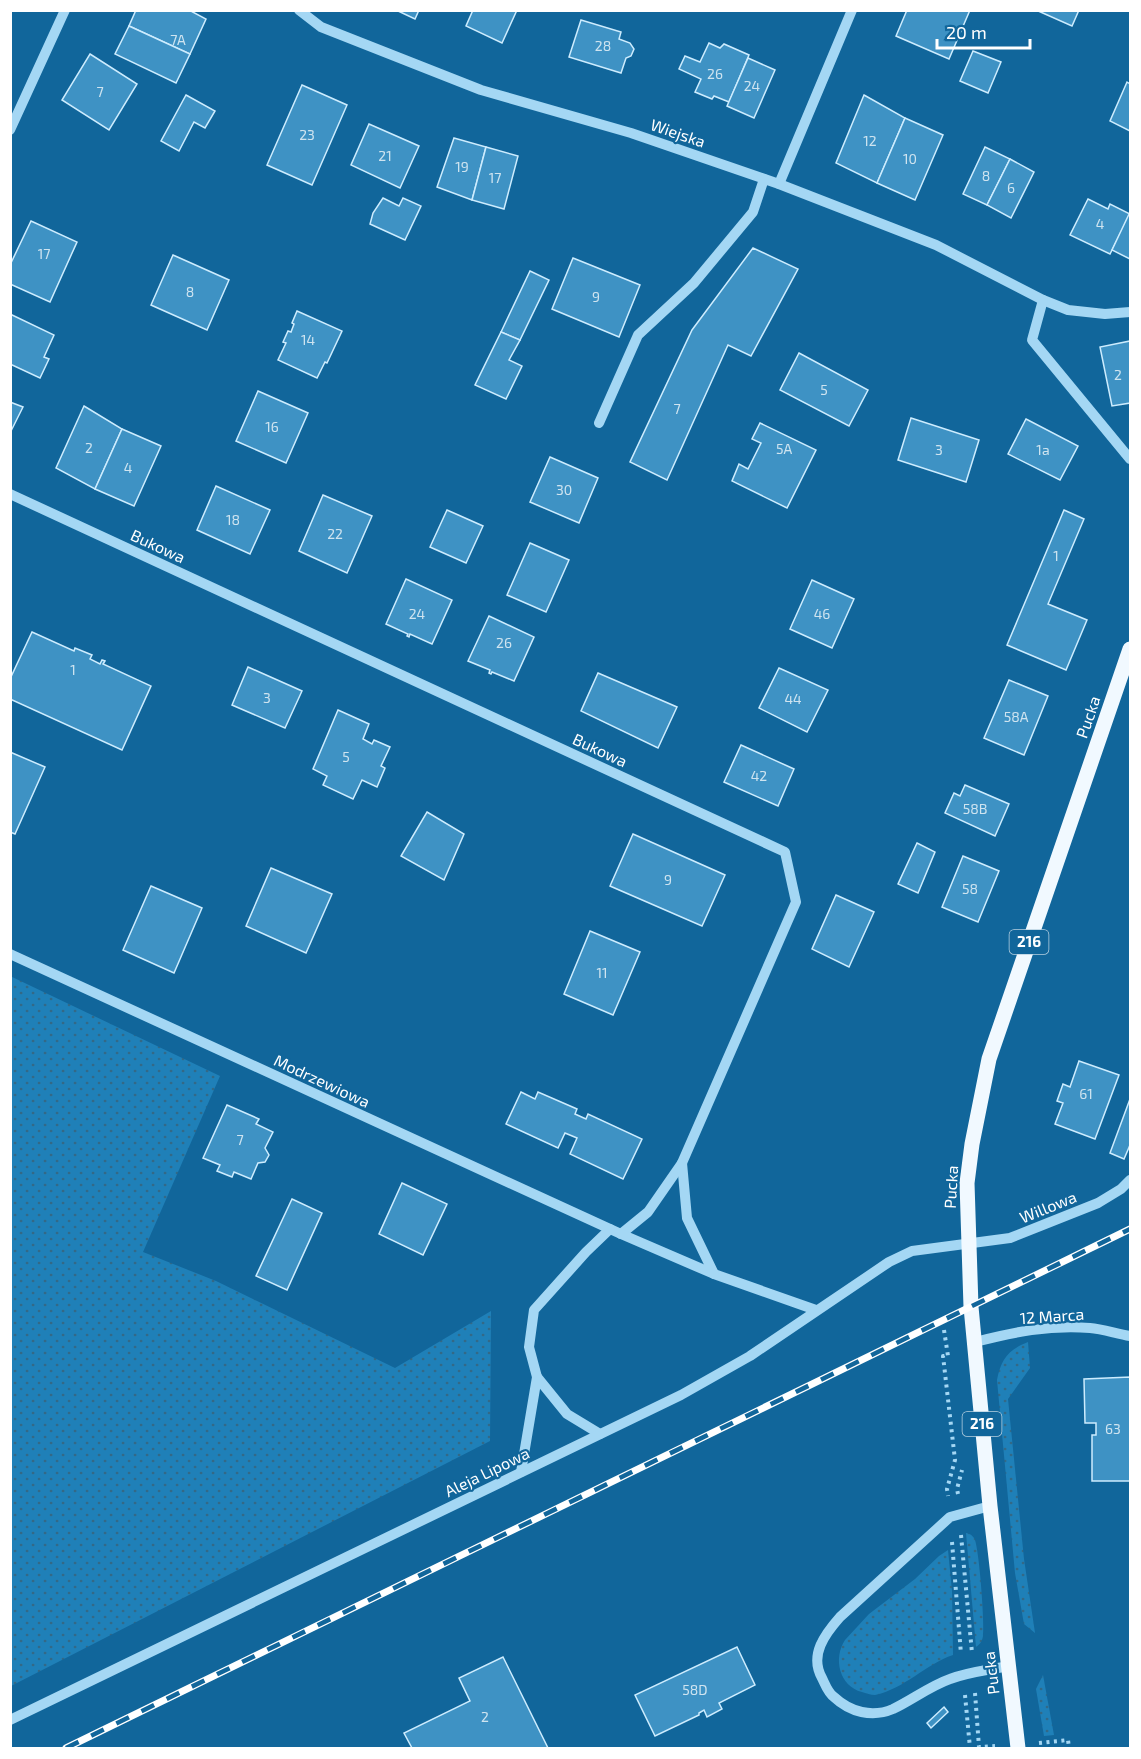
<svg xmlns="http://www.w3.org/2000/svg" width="1141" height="1759" font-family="'Exo 2',sans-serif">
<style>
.grass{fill:url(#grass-dots)}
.building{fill:#3e92c4;stroke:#cdecfe;stroke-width:1.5}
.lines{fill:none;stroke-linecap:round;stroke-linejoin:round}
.path{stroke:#a4d7f4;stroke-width:4;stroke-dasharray:3 4.5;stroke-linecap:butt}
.minor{stroke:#a4d7f4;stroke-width:10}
.major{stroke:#f1f9ff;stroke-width:15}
.rail-casing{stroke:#fff;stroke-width:7}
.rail{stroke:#11669b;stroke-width:4.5;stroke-dasharray:14;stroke-linecap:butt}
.labels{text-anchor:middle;stroke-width:4.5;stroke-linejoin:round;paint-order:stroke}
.number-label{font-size:14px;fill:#cfe4f0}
.shield{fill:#11669b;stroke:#b8d1e1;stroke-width:1.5}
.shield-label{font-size:15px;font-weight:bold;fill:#fff}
.street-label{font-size:16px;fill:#fff;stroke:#11669b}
</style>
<defs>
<pattern id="grass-dots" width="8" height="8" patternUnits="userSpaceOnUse" patternTransform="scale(1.5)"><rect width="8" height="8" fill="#1f80b8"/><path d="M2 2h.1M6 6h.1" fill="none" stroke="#336987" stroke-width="1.8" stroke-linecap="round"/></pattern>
</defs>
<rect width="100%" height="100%" fill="#11669b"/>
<!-- grass -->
<g class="grass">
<polygon points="10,976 220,1076 143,1252 216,1281 395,1368 491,1311 490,1441 11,1686"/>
<path d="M1028,1342L1030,1368L1008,1399L1024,1559L1035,1633L1024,1624L1015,1573L997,1380C1001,1359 1008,1350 1028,1342Z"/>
<path d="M966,1533C970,1534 971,1534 974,1538C979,1544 985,1626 983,1636C982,1642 980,1644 976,1647Z"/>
<path d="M948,1550L952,1591L953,1655C926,1664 904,1689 875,1695C871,1695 866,1693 862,1692C839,1686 833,1658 845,1640L869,1614L915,1579L939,1556Z"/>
<polygon points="1043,1675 1054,1735 1044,1736 1036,1689"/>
</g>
<!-- building -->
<g class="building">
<polygon points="136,10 189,10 206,19 190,54 129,26"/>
<polygon points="396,10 419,10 415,19"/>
<polygon points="473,10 517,10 502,43 466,26"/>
<polygon points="907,10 970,10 949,59 896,36"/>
<polygon points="1036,10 1079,10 1072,26"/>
<polygon points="581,20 621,32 619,39 630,43 634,49 631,56 626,58 621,73 569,57"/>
<polygon points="129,26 190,54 176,83 115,54"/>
<polygon points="709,43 720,48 724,44 749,55 729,102 714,96 712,99 695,92 701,79 679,69 685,56 700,62"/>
<polygon points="973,51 1001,62 988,93 960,81"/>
<polygon points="90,54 137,84 109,130 62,100"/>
<polygon points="748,58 775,70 754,118 727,106"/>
<polygon points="1127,82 1130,84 1130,131 1110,121"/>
<polygon points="302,85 347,105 312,185 267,165"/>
<polygon points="186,95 215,111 205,128 194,122 179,151 161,141"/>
<polygon points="864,95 905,118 877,183 836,163"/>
<polygon points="905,118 943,135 915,200 877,183"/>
<polygon points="369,124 419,146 400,188 351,165"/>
<polygon points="454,138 486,147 472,200 437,187"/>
<polygon points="486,147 518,156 504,209 472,200"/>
<polygon points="985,147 1010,159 987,205 963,194"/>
<polygon points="1010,159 1034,172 1011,218 987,205"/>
<polygon points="383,198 399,206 403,198 421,206 405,240 370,224 373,213"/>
<polygon points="1088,199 1108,209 1110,204 1130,214 1110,254 1070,235"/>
<polygon points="1130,212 1130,259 1112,250"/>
<polygon points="31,221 77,242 50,302 10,284 10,265"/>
<polygon points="753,248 798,269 751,356 728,345 667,480 630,462 692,330"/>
<polygon points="173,255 229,280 207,330 151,305"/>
<polygon points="573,258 640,285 619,337 552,309"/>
<polygon points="530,271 549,280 520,340 501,332"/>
<polygon points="297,311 342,331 327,363 325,362 317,378 278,360 286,343 283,342 288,331 291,332 294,324 292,323"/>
<polygon points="10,314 54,335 44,357 49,359 40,378 10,364"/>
<polygon points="501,332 520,340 509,360 522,366 506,399 475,385"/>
<polygon points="1130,341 1130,403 1112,406 1100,347"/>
<polygon points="799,353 868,390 849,426 780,390"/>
<polygon points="258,391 308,413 286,463 236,441"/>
<polygon points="10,402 23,407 10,433"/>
<polygon points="84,406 122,429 95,489 56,468"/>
<polygon points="911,418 979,440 966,482 898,460"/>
<polygon points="1026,419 1078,446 1060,480 1008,454"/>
<polygon points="760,423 816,450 787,508 732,481 739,464 748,469 761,443 752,439"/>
<polygon points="122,429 161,446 134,506 95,489"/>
<polygon points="550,457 598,478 579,523 530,502"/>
<polygon points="216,486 270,510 250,554 197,530"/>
<polygon points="323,495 372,516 347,573 299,551"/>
<polygon points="447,510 483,526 466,563 430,547"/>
<polygon points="1064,510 1084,519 1048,604 1087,620 1066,670 1007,645"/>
<polygon points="530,543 569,560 546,612 507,595"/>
<polygon points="406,579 452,600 432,644 410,634 409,637 407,636 408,634 386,624"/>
<polygon points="812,580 854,599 832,648 790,629"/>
<polygon points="489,616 534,637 514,681 492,672 491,674 489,673 490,670 468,661"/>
<polygon points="32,632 74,651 75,648 92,655 90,659 100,664 102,660 105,661 103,664 151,686 122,750 10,699 10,679"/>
<polygon points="248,667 302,691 285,728 232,705"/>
<polygon points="779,668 828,690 807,732 759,708"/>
<polygon points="598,673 677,707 658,748 581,711"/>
<polygon points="1009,680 1048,696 1024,755 984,738"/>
<polygon points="338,710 369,724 363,739 372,744 374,740 390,747 381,766 385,768 377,787 362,780 353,799 323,785 327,776 313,769"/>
<polygon points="741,745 794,769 778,806 724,782"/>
<polygon points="10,752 45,767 15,834 10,832"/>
<polygon points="965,785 1009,804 995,836 945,813 954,793 960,796"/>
<polygon points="427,812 464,834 444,880 401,856"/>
<polygon points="633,834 725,875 702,926 610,886"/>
<polygon points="917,843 935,852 918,893 898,884"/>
<polygon points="963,856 999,871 978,922 942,907"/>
<polygon points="271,868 332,894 306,953 246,926"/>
<polygon points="151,886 202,908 174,973 123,950"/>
<polygon points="836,895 874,912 849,967 812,949"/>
<polygon points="590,931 640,952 613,1015 564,994"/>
<polygon points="1079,1061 1119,1075 1095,1139 1055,1124 1063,1103 1057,1101 1063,1084 1070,1087"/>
<polygon points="521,1092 535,1099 538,1092 577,1109 575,1114 586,1119 588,1114 642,1139 623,1179 570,1154 577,1138 565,1133 558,1148 506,1124"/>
<polygon points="1130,1099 1130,1145 1124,1159 1110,1153"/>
<polygon points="227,1105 259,1119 256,1124 273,1132 265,1148 269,1155 265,1162 258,1163 251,1179 234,1172 232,1177 217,1171 220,1165 203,1158"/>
<polygon points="402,1183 447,1204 423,1255 379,1234"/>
<polygon points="292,1199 322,1213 287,1290 256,1276"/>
<polygon points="1130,1377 1130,1481 1092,1481 1092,1435 1096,1435 1096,1423 1085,1423 1084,1379"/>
<polygon points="737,1647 755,1685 719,1703 722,1709 707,1717 704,1710 699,1713 699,1715 655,1736 635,1695"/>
<polygon points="503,1657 548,1748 412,1748 404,1733 470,1701 459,1678"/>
<polygon points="944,1707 948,1712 931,1728 927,1723"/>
</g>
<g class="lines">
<!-- path -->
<g class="path">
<polyline points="944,1330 948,1356 943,1356 955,1460 947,1489 948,1496"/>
<polyline points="958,1494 957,1489 962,1470"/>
<polyline points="961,1535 972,1653"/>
<polyline points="952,1542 961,1654"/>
<polyline points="975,1693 979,1747 995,1746"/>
<polyline points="965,1695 970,1748"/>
<polyline points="1039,1743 1068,1740 1069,1748"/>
</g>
<!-- minor -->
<g class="minor">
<polyline points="299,10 321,27 481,90 631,133 779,184 936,245 1043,300 1068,310 1105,314 1130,312"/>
<polyline points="10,130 65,10"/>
<polyline points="779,184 852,10"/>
<polyline points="1043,300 1032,340 1130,459"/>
<polyline points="599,423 638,335 694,283 753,212 764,179"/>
<polyline points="10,494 785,852 796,902 682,1163 648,1212 621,1234"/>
<polyline points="10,954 621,1234 714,1274 816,1310"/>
<polyline points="682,1163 687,1218 714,1274"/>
<path d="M975,1342C1014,1332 1048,1325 1090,1328C1103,1329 1117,1334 1130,1336"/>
<polyline points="537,1377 567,1414 600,1434"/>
<polyline points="521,1472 537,1377 529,1347 534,1310 586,1252 610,1229"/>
<path d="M990,1506L950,1517L840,1617C825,1634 809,1655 822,1678C825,1684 828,1693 834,1697C850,1712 872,1718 893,1709C912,1700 930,1686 950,1679C968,1672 989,1670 1008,1666"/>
<polyline points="10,1720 681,1395 750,1356 889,1262 912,1251 1010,1238 1098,1203 1121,1189 1130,1180"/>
</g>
<!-- major -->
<polyline class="major" points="1018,1748 990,1506 971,1307 967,1183 972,1144 989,1059 1130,649"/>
<!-- rail casing -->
<g class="rail-casing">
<polyline id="rail" points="66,1748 1130,1229"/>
</g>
<!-- rail -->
<use href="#rail" class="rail"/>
</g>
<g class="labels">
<!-- number labels -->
<g class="number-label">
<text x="178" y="45">7A</text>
<text x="603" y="51">28</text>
<text x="715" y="79">26</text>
<text x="752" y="91">24</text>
<text x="100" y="97">7</text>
<text x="307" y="140">23</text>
<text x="870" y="146">12</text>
<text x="385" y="161">21</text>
<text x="910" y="164">10</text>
<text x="462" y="172">19</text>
<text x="986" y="181">8</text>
<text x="495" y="183">17</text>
<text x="1011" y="193">6</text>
<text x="1100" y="229">4</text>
<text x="44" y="259">17</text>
<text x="190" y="297">8</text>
<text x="596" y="302">9</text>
<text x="308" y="345">14</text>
<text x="1118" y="380">2</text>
<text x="824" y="395">5</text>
<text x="677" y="414">7</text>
<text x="272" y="432">16</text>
<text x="89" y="453">2</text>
<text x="784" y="454">5A</text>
<text x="939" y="455">3</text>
<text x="1043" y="455">1a</text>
<text x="128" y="473">4</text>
<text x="564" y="495">30</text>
<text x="233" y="525">18</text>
<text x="335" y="539">22</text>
<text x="1056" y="561">1</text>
<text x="417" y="619">24</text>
<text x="822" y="619">46</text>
<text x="504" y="648">26</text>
<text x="73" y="675">1</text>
<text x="267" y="703">3</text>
<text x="793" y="704">44</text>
<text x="1016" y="722">58A</text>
<text x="346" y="762">5</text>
<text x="759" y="781">42</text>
<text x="975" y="814">58B</text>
<text x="668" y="885">9</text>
<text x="970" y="894">58</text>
<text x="602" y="978">11</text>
<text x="1086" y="1099">61</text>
<text x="240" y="1145">7</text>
<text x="1113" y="1434">63</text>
<text x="695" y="1695">58D</text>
<text x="485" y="1722">2</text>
</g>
<!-- shield labels -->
<g class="shield">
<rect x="1009.5" y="930" width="39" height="24" rx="4.5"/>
<rect x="962.5" y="1412" width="39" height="24" rx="4.5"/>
</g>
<g class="shield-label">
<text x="1029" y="947">216</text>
<text x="982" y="1429">216</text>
</g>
<!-- street labels -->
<g class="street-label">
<text transform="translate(678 133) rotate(19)" y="6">Wiejska</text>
<text transform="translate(158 546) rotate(25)" y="6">Bukowa</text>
<text transform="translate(1088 717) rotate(-71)" y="6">Pucka</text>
<text transform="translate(600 750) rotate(25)" y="6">Bukowa</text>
<text transform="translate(322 1081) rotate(25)" y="6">Modrzewiowa</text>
<text transform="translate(951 1187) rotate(-87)" y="6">Pucka</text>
<text transform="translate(1048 1207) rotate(-22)" y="6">Willowa</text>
<text transform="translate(1052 1316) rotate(-4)" y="6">12 Marca</text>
<text transform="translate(487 1472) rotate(-26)" y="6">Aleja Lipowa</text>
<text transform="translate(991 1673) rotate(-97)" y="6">Pucka</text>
</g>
</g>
<!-- border -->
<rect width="1141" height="1759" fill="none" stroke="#ffffff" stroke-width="24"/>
<!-- scale -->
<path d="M937 39v9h93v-9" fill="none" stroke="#ffffff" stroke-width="3"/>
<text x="946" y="39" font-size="18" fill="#ffffff" stroke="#11669b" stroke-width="4.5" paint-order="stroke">20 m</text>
</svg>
